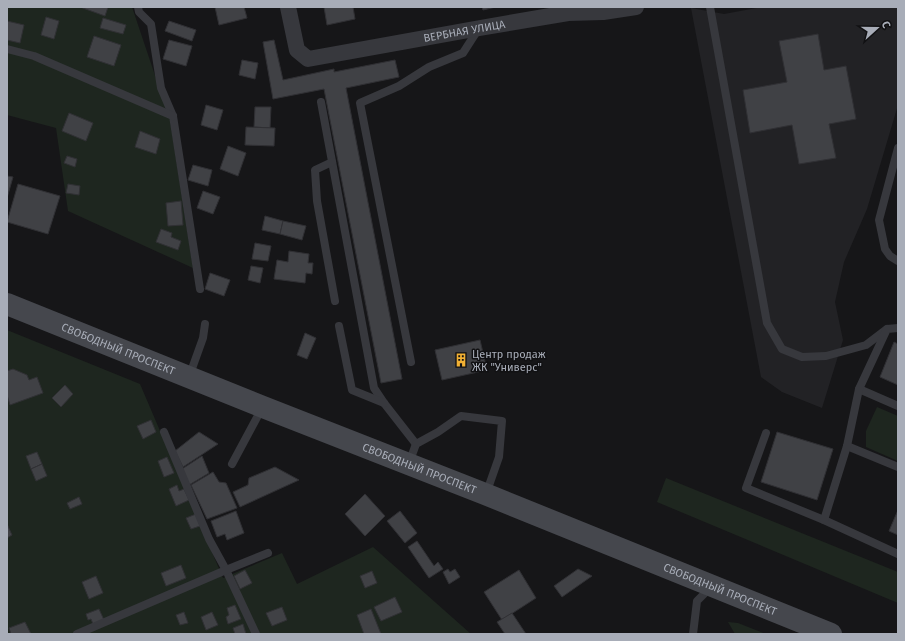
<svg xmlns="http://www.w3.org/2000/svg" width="905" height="641" font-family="'Fira Sans',sans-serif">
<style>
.built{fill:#222225}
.green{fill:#1e261f}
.building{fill:#404145;stroke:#303034}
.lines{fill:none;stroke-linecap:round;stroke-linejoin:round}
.service{stroke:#37383d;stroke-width:8}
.minor{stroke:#37383d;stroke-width:16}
.secondary{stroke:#45474d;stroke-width:22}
.labels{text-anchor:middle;stroke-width:3;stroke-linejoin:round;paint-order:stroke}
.street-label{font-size:11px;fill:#a8adb8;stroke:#111113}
.poi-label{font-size:11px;fill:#a8adb8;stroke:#111113;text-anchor:start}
</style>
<rect width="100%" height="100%" fill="#161618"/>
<!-- built -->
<polygon class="built" points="762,7 898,7 898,105 867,209 844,262 835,302 843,340 822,408 782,392 761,377 691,8 724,14"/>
<!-- green -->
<g class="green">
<polygon points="7,7 132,7 170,120 193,268 68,211 56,128 7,115"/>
<polygon points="7,330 140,384 223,578 282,553 297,584 373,547 471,634 7,634"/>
<polygon points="877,407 898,416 898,461 866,447 866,431"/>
<polygon points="666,478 898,572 898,603 657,502"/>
<polygon points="728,622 738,623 766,634 735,634"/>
</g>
<!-- building -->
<g class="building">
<polygon points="80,7 108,7 105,16"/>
<polygon points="215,7 244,7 247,18 219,25"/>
<polygon points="324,7 353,7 355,19 327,25"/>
<polygon points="482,7 496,7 483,10"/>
<polygon points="46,17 59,21 54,39 41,35"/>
<polygon points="103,18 126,25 123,34 100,28"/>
<polygon points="7,21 24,25 20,43 7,40"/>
<polygon points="169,21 196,30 192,41 165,31"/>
<polygon points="818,34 824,70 846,66 856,119 829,124 836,158 799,164 792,125 750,133 743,90 787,82 779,41"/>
<polygon points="94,36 121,45 114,66 87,57"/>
<polygon points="169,40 192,46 186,66 163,59"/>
<polygon points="274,40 283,80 334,69 334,72 395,60 399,77 346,88 402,379 381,383 324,89 273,99 263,42"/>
<polygon points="242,60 258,63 255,79 239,75"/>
<polygon points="206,105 223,110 217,130 201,125"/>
<polygon points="255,107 271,107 270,128 254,127"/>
<polygon points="69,113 93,123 86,141 62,131"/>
<polygon points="246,127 275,128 274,146 245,145"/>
<polygon points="140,131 160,139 156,154 135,147"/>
<polygon points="228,146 246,153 238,176 220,169"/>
<polygon points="67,156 77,159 75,167 64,163"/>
<polygon points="193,165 212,170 208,186 188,180"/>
<polygon points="7,176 13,177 7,198"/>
<polygon points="18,184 60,196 48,234 7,222"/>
<polygon points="68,184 80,186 79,195 66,193"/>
<polygon points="203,191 220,197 213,214 197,208"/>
<polygon points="181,201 183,225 168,226 166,203"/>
<polygon points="265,216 283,221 280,234 262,230"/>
<polygon points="283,221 306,226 302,240 280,234"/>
<polygon points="161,229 172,233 171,237 181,241 178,250 156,242"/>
<polygon points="255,243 271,246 268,261 252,259"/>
<polygon points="289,251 309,254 308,263 313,263 312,274 306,273 305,283 274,279 277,260 288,262"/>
<polygon points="251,266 263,268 260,283 248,280"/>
<polygon points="210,273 230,280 224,296 205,289"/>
<polygon points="305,333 316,338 307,359 297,355"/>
<polygon points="480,340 487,370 442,380 435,350"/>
<polygon points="894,342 898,344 898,385 880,377"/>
<polygon points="13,369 27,375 29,380 37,377 43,393 10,405 7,395 7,371"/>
<polygon points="65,385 73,394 61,407 52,398"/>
<polygon points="151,420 156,432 143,439 137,426"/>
<polygon points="199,432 218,444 183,467 175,451"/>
<polygon points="777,432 833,449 817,500 761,482"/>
<polygon points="37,452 42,464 31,469 26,456"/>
<polygon points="202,456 209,473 189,485 182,469"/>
<polygon points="167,457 174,473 164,477 158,461"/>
<polygon points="42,464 47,476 36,481 31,469"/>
<polygon points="275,467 299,480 240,507 233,492 248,485 249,478"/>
<polygon points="213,472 219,482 226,483 237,508 207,519 191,485"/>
<polygon points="177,485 179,491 184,489 189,500 176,506 169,489"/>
<polygon points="365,494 385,516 365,536 345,514"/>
<polygon points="79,497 82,504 70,509 67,503"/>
<polygon points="898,510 898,535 889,531"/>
<polygon points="236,511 244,533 227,540 225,534 217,537 211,521"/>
<polygon points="400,511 417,533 405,543 387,521"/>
<polygon points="196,514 200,526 191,529 186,518"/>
<polygon points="7,524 12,535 7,538"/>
<polygon points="417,541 434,566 438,562 443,569 429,578 408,547"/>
<polygon points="181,565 186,578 166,586 161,573"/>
<polygon points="448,569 450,572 455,569 460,577 449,584 443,572"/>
<polygon points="578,569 592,576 562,597 554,586"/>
<polygon points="245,570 252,583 240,589 234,576"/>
<polygon points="519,570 536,598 502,620 484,592"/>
<polygon points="372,571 377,583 365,588 360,576"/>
<polygon points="96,576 103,593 89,599 82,582"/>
<polygon points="395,597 402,612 381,621 374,607"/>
<polygon points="235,605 241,619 228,624 226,617 229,615 227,608"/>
<polygon points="282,607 287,620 272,626 266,613"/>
<polygon points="99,609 104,620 93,624 91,619 88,620 86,614"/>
<polygon points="371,609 381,634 364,634 357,615"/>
<polygon points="184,612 188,623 180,625 176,615"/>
<polygon points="212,612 218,625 206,630 201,617"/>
<polygon points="512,613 526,634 505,634 497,622"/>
<polygon points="25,622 31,634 11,634 9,628"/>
<polygon points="243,624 246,634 235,634 233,628"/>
</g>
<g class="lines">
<!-- service -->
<g class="service">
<polyline points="138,7 139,12 151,24 161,88 173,116 200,289"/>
<polyline points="710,7 767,323 782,349 802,357 826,356 866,345 887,329"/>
<polyline points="7,49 34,56 173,116"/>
<polyline points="321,102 374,388 384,403 416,444"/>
<polyline points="898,148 879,220 885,249 890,256 898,261"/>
<polyline points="332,162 315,170 317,201 335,301"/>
<polyline points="339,326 352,390 384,403"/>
<polyline points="411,362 360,103 399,86 429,67 463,53 479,28"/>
<polyline points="189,377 203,338 205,324"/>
<polyline points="859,389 898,406"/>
<polyline points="164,432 209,539 226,570 256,634"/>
<polyline points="766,433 746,488 824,520 898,554"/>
<polyline points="847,446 898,467"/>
<polyline points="409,463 416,444 438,432 461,416 502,421 499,457 486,494"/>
<polyline points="232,464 262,408"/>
<polyline points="824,520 847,446 859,389 887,329 898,328"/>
<polyline points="77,634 226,570 268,553"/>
<polyline points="693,634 697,601 712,586"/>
</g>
<!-- minor -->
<path class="minor" id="s1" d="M288,7L297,50L308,59L480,28L568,13L603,12L636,7"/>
<!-- secondary -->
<path class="secondary" id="s2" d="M7,304L263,407L485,494L831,634"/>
</g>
<!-- icons -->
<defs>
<g id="building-bare" transform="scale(1.08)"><path d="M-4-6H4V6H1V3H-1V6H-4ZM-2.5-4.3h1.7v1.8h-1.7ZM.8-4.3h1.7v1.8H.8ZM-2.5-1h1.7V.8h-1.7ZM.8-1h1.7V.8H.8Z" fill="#f2b134" stroke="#111113" stroke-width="2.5" paint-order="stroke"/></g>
</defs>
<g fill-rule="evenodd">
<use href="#building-bare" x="461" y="360"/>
</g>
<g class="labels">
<!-- street labels -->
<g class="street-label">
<text dy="4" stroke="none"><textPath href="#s1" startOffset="217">ВЕРБНАЯ УЛИЦА</textPath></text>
<text dy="4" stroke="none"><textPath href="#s2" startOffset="120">СВОБОДНЫЙ ПРОСПЕКТ</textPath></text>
<text dy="4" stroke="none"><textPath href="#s2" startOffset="444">СВОБОДНЫЙ ПРОСПЕКТ</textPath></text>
<text dy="4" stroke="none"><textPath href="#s2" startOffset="768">СВОБОДНЫЙ ПРОСПЕКТ</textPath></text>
</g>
<!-- poi labels -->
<g class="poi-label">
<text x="472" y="358">Центр продаж<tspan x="472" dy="13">ЖК "Универс"</tspan></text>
</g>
</g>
<!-- border -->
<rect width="905" height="641" fill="none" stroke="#a8adb8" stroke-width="16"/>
<!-- north arrow -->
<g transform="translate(877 28) rotate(69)" stroke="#111113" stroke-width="3" paint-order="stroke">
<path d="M0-3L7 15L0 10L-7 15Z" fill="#a8adb8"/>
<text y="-6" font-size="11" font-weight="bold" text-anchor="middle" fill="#a8adb8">С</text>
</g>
</svg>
